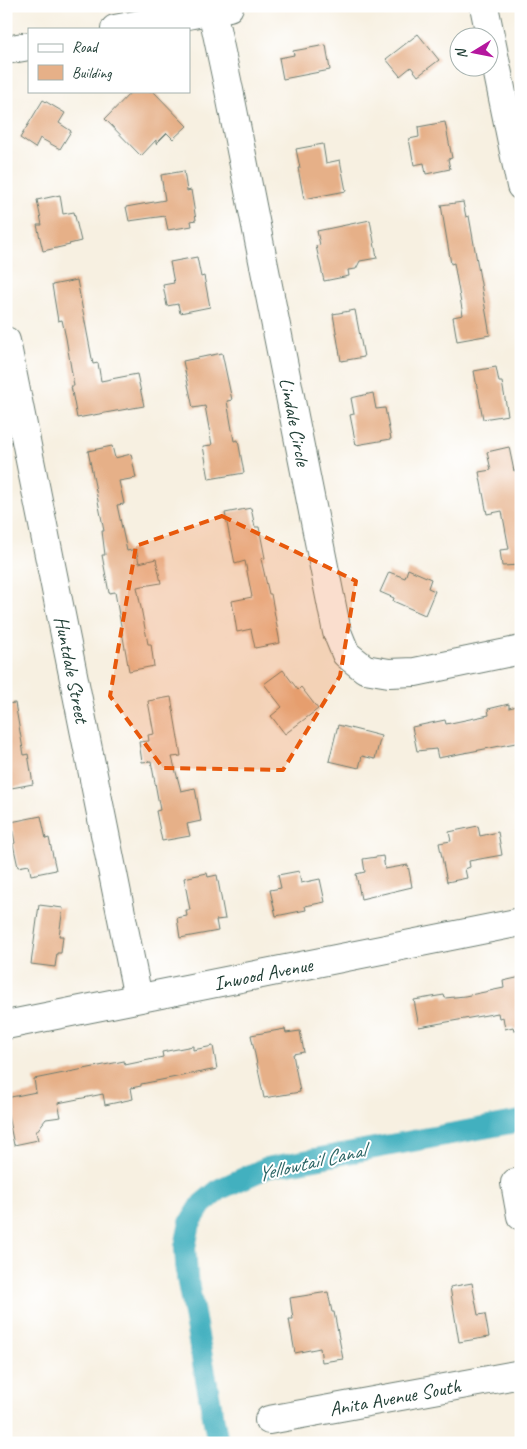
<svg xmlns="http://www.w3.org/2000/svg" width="527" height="1449" font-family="Caveat,sans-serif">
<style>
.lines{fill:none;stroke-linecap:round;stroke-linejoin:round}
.canal{stroke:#42b0bf;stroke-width:22}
.building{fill:#e6b088}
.minor-casing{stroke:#6b7c71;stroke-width:30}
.minor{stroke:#fff;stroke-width:28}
.marked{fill:#e8590c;fill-opacity:0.2;stroke:#e8590c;stroke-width:4;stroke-dasharray:10 6;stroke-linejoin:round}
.labels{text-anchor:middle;stroke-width:4;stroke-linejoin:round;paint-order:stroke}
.street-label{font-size:20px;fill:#1f3d34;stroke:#fff}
.water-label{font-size:21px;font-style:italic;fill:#2b6565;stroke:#fff}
</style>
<rect width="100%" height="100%" fill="#fff"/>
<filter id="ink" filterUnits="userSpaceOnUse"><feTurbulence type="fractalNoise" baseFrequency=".02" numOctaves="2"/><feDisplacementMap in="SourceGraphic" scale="10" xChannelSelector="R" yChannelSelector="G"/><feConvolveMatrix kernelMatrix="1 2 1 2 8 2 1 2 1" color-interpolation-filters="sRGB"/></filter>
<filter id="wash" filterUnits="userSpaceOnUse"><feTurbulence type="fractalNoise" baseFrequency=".0096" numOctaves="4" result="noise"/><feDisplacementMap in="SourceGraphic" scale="20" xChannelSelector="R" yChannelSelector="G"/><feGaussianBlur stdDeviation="1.12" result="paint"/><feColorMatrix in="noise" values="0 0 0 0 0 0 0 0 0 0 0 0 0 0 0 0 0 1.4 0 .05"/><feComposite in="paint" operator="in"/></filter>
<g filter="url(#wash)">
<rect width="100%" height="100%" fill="#f7f0e1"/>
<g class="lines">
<!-- canal -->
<polyline class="canal" points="218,1443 187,1277 185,1247 190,1223 202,1204 220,1189 266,1168 521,1121"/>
</g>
<g id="blocks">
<!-- building -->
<g class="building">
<polygon points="418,34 439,60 418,76 411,67 400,76 386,59"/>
<polygon points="326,45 330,70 283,79 279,58 294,55 293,51"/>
<polygon points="132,91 153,91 187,126 173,139 167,133 156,144 156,140 141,156 105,119"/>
<polygon points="43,100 65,113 59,123 71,131 60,149 40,138 35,148 20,138"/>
<polygon points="445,122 452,158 448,159 450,169 426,174 424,163 414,165 409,139 419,137 418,127"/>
<polygon points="323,144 326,163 340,160 346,191 304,199 298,168 300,168 296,149"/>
<polygon points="184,171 187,191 191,190 196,220 191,221 192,226 168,230 165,216 129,221 126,207 165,200 161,175"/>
<polygon points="60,195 63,214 74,212 81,241 69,244 70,245 43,251 37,225 42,225 37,200"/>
<polygon points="463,202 466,217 469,216 490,335 457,341 453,317 463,315 454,263 451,264 441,205"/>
<polygon points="370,220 377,258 360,261 356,269 348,270 349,276 324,281 316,246 320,245 317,231"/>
<polygon points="197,257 201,277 204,276 210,307 180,313 178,304 167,306 163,285 174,283 170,262"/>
<polygon points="77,280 93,364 98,363 101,381 137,374 144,406 77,418 71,386 74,386 66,338 62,320 58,321 52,285"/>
<polygon points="355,310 364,357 341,361 333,314"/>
<polygon points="222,353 232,400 227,401 234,441 238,440 244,473 209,479 203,446 212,445 205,406 193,408 183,361"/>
<polygon points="496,367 499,382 502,382 508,415 483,419 474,371"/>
<polygon points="373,393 376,409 385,408 391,439 356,445 350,415 354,414 351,398"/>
<polygon points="112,446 115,458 131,454 136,478 119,481 124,504 117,505 127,551 136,549 139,563 156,559 161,583 137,587 148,644 151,644 154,666 129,671 115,592 109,593 102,555 105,555 102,531 104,531 88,451"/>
<polygon points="509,447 514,471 521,469 521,565 502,566 500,550 509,549 502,511 487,514 479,472 491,470 487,452"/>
<polygon points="251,508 255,527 259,527 265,558 261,559 269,594 271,594 280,643 255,648 251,629 237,632 232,601 252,597 245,561 235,564 225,513"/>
<polygon points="408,569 431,579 428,588 435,591 425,615 393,601 394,598 380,592 389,572 405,578"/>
<polygon points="283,670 298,690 301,687 318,709 285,734 271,716 282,707 264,684"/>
<polygon points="171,697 181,756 172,757 181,791 195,788 201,821 187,824 190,836 162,841 156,811 160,810 151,761 142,762 139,742 149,741 148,735 154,734 148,701"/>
<polygon points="15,703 24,755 28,754 33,784 6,789 6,704"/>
<polygon points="509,704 509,708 521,705 521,742 438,758 436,749 417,751 412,727 445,720 446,724 489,715 488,709"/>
<polygon points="338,725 381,736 375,759 362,756 359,768 329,761"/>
<polygon points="41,816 46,839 49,838 56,870 31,875 29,865 18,867 13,844 15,843 11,822"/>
<polygon points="478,826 480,836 498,832 502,855 469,861 470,867 465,869 467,878 447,882 439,843 451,841 449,832"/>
<polygon points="383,856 385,869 408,865 412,887 361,899 356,874 365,872 363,859"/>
<polygon points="299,871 301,883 320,879 325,902 305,906 306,910 276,916 270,890 281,888 278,875"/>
<polygon points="207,873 208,877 217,875 225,919 216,920 218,931 180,938 177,918 187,916 186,910 190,910 184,878"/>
<polygon points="39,905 63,908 59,936 63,936 61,953 57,953 55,967 31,964"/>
<polygon points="521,977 521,1029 514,1030 513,1027 505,1029 503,1017 499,1018 498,1013 419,1027 414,1000 444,995 445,998 465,996 504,988 503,981"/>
<polygon points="285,1029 286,1033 300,1031 304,1052 293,1054 300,1092 264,1098 251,1035"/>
<polygon points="193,1046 193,1050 213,1046 217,1069 141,1084 141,1086 131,1088 133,1099 105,1105 103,1094 58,1103 61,1117 46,1119 36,1132 38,1140 14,1145 6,1106 6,1098 36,1092 34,1079 124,1061 125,1065 163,1057 162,1052"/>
<polygon points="472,1283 478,1315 485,1314 489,1337 459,1342 450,1287"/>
<polygon points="328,1292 332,1312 334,1312 343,1359 322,1362 320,1348 295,1353 289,1319 293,1319 290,1298"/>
</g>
</g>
</g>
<g filter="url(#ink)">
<use href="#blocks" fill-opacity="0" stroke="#6b7c71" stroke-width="1"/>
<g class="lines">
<!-- minor casing -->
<g class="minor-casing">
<g id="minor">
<polyline points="484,6 521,186"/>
<path id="s1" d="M212,10L229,90L337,632L346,654L365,669L389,673L415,672L521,650"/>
<polyline points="115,29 229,7"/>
<polyline points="6,50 29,46"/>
<path id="s2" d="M6,341L138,998"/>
<path id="s3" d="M6,1025L521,922"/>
<polyline points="515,1183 521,1216"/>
<path id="s4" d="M269,1420L521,1374"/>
</g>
</g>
<!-- minor -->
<use href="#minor" class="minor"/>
</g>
</g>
<!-- marked area -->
<path class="marked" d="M222,516L356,581L340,676L283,770L163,768L110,696L136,546Z"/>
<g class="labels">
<!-- street labels -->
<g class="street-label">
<text dy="7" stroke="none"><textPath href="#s1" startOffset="420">Lindale Circle</textPath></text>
<text dy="7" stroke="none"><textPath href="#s2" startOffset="335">Huntdale Street</textPath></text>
<text dy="7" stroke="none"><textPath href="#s3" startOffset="262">Inwood Avenue</textPath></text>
<text dy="7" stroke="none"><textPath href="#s4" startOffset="128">Anita Avenue South</textPath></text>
</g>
<!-- water labels -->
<g class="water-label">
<text transform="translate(311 1162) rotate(-13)" y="7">Yellowtail Canal</text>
</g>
</g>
<!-- margin -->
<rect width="527" height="1449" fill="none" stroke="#fff" stroke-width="25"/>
<!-- legend -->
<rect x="28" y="28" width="162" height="65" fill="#ffffff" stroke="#a5b1ae"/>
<rect x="38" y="44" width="25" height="8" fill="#ffffff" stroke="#a5b1ae"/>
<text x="72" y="52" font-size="15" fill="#1f3d34">Road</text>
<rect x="38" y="65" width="25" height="15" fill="#e6b088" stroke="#a5b1ae"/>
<text x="72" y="78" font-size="15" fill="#1f3d34">Building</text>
<!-- north arrow -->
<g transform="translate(474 52) rotate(260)"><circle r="24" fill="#ffffff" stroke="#a5b1ae"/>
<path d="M0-4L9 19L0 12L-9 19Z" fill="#b5179e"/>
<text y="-8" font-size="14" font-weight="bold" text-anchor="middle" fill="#1f3d34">N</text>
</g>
</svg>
